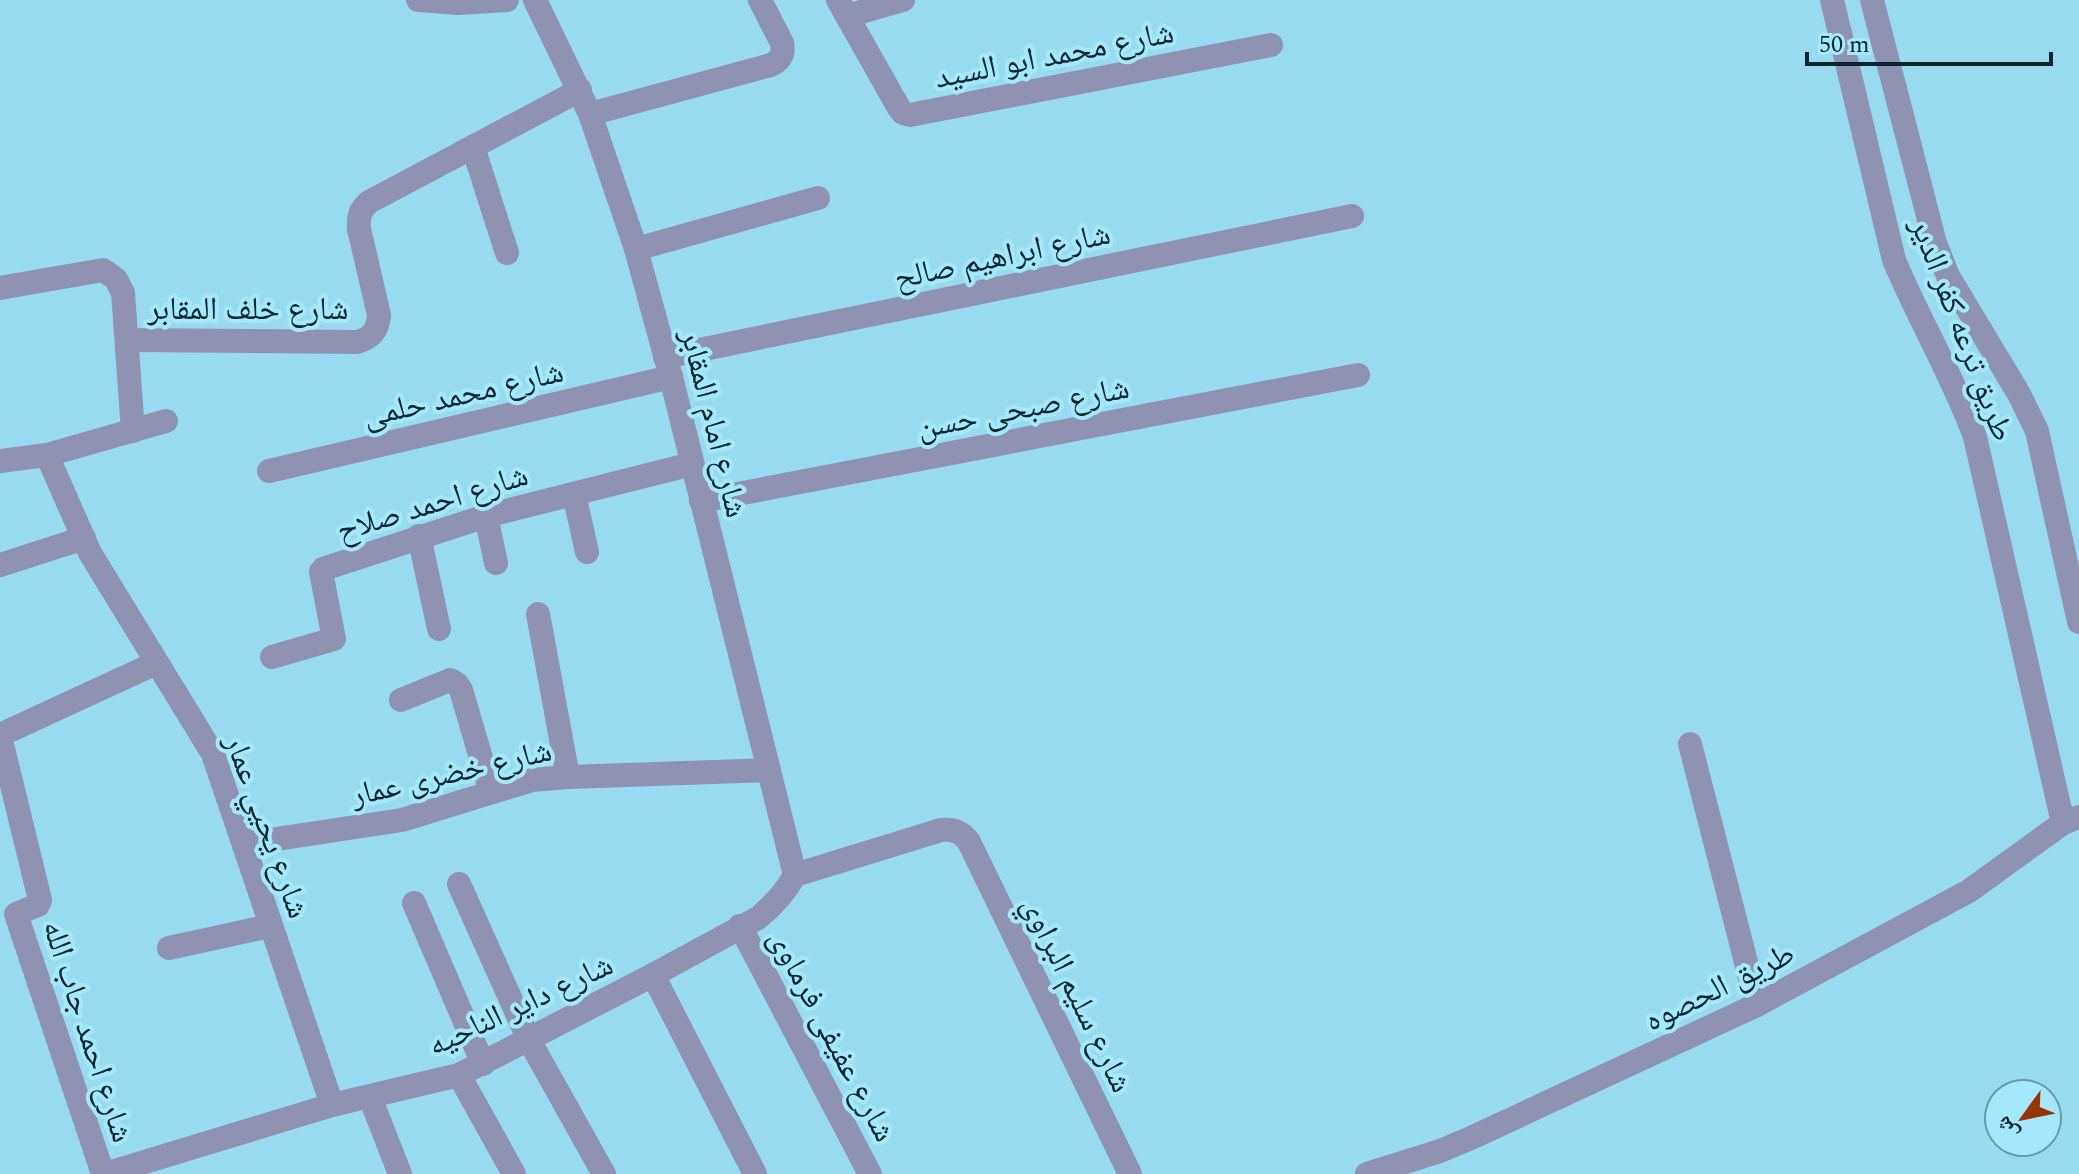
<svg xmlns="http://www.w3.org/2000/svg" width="2079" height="1174" font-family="Spectral,'Noto Naskh Arabic',serif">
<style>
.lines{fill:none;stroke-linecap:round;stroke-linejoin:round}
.minor{stroke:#8f93b1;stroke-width:24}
.labels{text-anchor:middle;stroke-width:8;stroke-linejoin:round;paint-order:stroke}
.street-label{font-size:32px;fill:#08252d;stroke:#a5e8fe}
</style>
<rect width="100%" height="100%" fill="#98dbf1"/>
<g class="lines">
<!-- minor -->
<g class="minor">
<polyline points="418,0 459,3 507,0"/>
<polyline points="535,0 590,114 636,249 671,377 795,875"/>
<polyline points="838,0 899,108 903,113 910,115 1271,45"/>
<path d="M1832,0L1894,260C1919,320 1953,376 1975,437L2063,823"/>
<polyline points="1872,0 1935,243 1948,276 2019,394 2037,431 2079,622"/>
<polyline points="847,16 903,0"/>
<path d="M590,114L771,65C781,60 784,53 782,43L760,0"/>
<polyline points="473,147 507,253"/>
<polyline points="636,249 818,198"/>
<polyline points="0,288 103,270 116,279 123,293 133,431"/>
<path d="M128,340L357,342C372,338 378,330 379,315L359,229C358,216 360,210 369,202L580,90"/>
<polyline points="665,357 1352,216"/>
<polyline points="47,455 90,553 213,754 332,1105"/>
<polyline points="0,461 47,455 166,421"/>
<polyline points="269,471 671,377"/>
<polyline points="574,494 587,552"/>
<polyline points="701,501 1358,375"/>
<polyline points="486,516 496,563"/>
<polyline points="419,536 439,629"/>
<polyline points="0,565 84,538"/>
<polyline points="538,614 568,777"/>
<polyline points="272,657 334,639 321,572 323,569 486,516 692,464"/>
<polyline points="401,700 450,680 457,684 461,690 491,792"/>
<polyline points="0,735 156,663"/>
<polyline points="0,736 40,900 38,905 16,914 103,1174"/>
<polyline points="1690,744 1757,1005"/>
<polyline points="244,844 402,820 532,780 568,777 769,770"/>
<path d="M795,875L941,830C954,829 962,832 969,842L1130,1174"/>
<polyline points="459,884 529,1040 604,1174"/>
<polyline points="414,903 483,1064"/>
<polyline points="740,926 870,1174"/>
<polyline points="169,948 270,926"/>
<polyline points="653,975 755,1174"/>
<polyline points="459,1075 514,1174"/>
<polyline points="370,1097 400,1174"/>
<path d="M105,1174L332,1105L459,1075L653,975L758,918C774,905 785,893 795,875"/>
<polyline points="1367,1174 1440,1151 1471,1138 1757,1005 1969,891 2063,823 2079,817"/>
</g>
</g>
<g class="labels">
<!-- street labels -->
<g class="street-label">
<text transform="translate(1054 54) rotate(-11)" y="11">شارع محمد ابو السيد</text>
<text transform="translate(1002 255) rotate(-12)" y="11">شارع ابراهيم صالح</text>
<text x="248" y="319">شارع خلف المقابر</text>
<text transform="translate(1963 329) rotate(69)" y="11">طريق ترعه كفر الدير</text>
<text transform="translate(463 393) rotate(-13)" y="11">شارع محمد حلمى</text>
<text transform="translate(1023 407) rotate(-11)" y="11">شارع صبحى حسن</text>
<text transform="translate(715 423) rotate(76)" y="11">شارع امام المقابر</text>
<text transform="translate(432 502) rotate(-17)" y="11">شارع احمد صلاح</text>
<text transform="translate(451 772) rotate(-13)" y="11">شارع خضرى عمار</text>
<text transform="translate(268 826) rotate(70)" y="11">شارع يحيي عمار</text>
<text transform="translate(1719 986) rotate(-26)" y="11">طريق الحصوه</text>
<text transform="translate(1078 994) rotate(64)" y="11">شارع سليم البراوي</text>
<text transform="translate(520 1004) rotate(-25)" y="11">شارع داير الناحيه</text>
<text transform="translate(89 1031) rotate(72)" y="11">شارع احمد جاب الله</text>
<text transform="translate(833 1035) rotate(62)" y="11">شارع عفيفى فرماوى</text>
</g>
</g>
<!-- north arrow -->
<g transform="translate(2023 1118) rotate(237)"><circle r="38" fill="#a5e8fe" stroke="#669aaa" stroke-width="2"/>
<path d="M0-6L14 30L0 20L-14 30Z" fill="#983304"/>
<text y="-12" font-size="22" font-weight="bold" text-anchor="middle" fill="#08252d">ش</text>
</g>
<!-- scale -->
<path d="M1807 52v12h244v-12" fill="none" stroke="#08252d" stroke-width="4"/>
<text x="1819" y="52" font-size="24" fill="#08252d" stroke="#a5e8fe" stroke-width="6" paint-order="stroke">50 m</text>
</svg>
